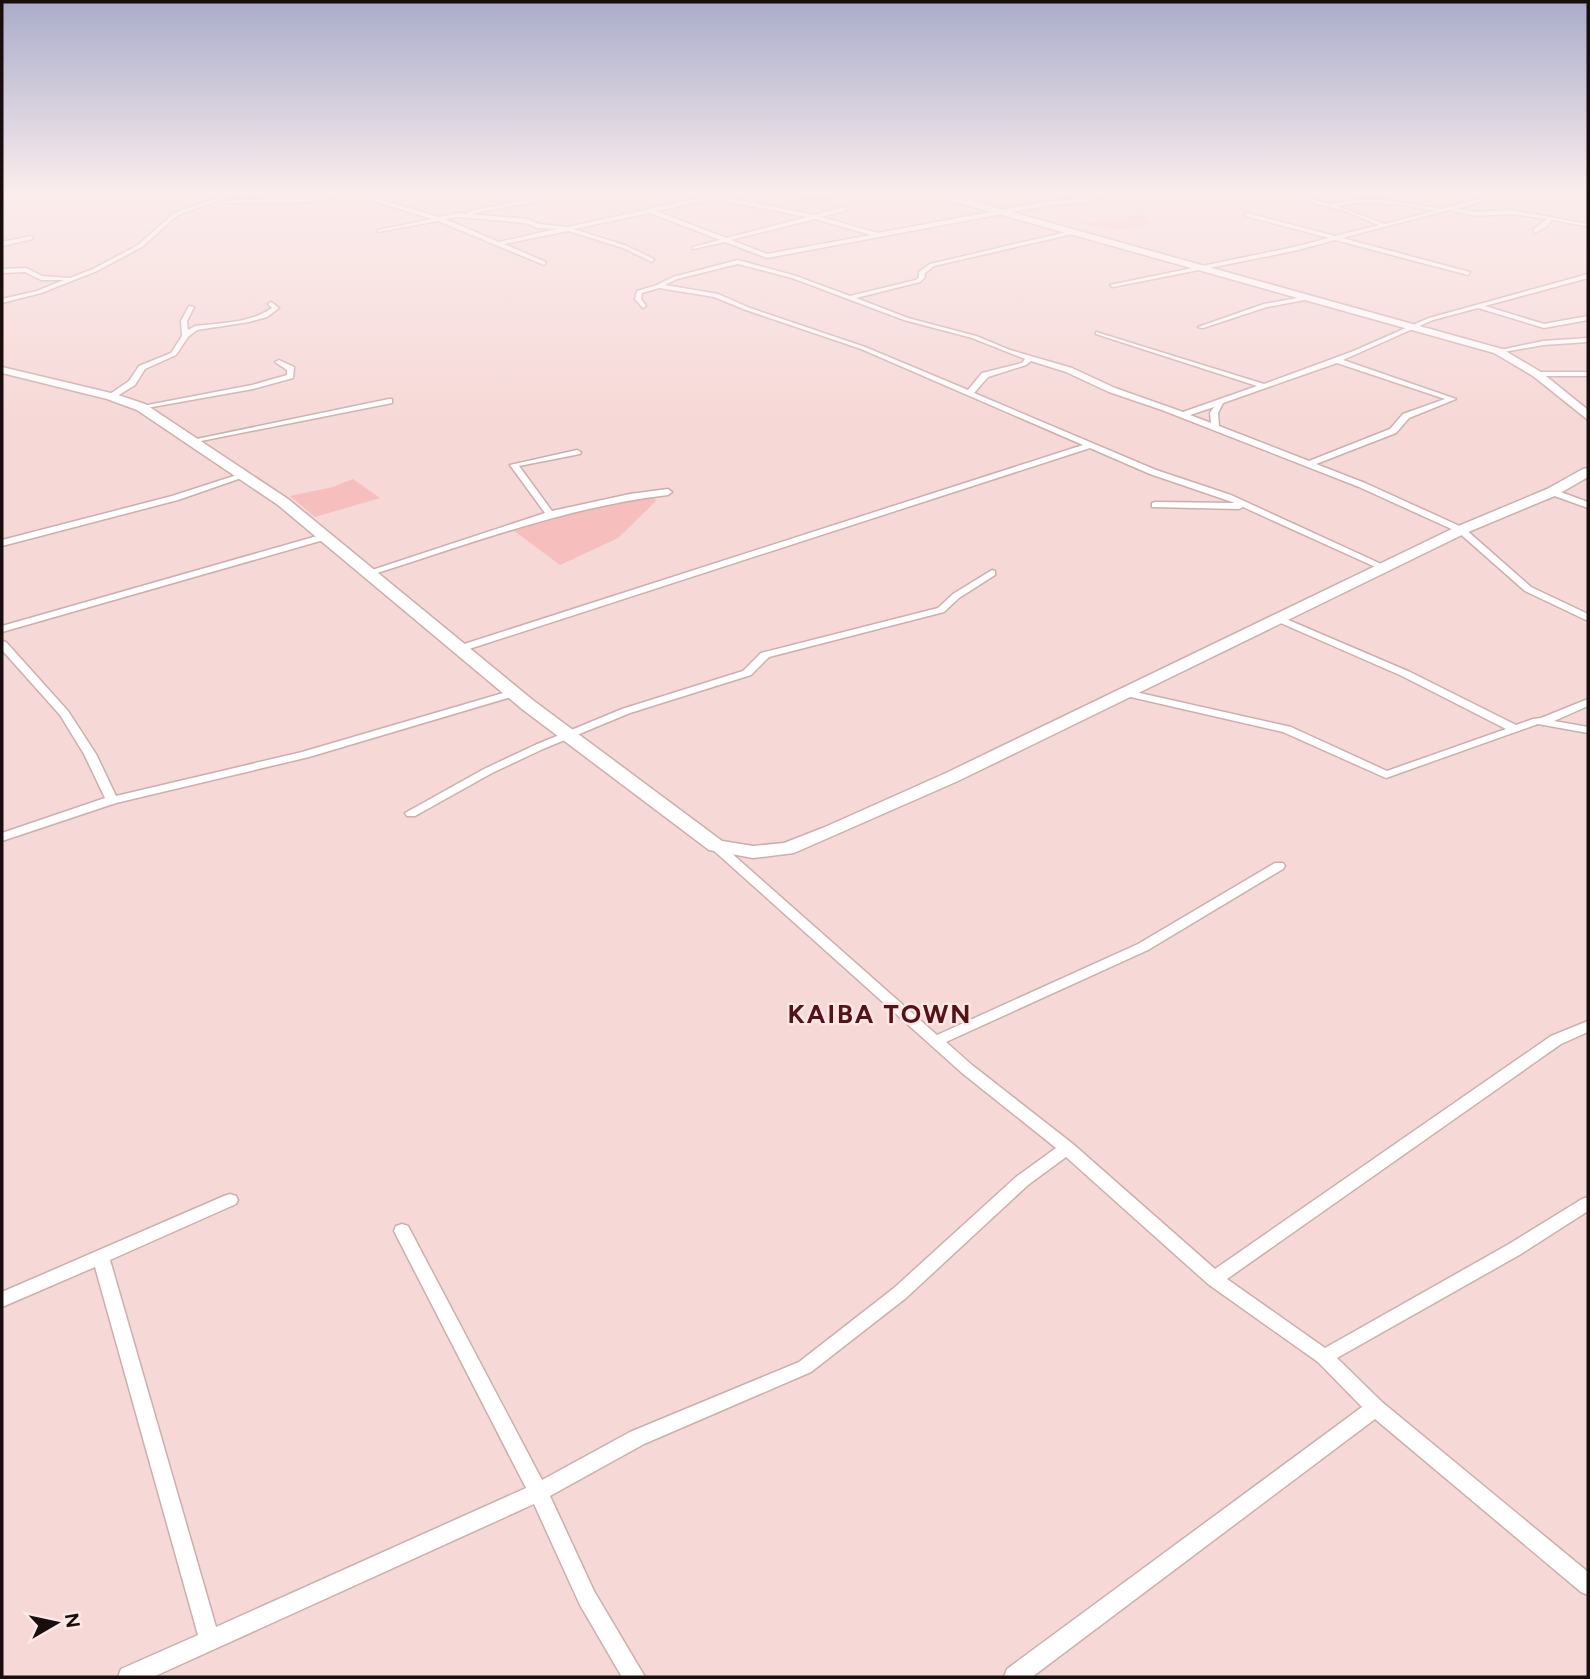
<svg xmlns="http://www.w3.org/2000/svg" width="1590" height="1679" font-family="Figtree,sans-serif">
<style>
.green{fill:#f6bebc}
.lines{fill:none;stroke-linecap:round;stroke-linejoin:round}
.minor-casing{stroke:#ccafad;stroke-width:3}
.secondary-casing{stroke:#ccafad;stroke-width:3}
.minor{fill:#fff;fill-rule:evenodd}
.secondary{fill:#fff;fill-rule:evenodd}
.labels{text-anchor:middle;stroke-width:5;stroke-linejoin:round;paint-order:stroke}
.district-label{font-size:26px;font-weight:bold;letter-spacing:2px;fill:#571217;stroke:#fbe8e7}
</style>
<rect width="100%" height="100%" fill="#f6d8d6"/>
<!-- green -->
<g class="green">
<path d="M1140,215L1155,222C1133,232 1104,231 1082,223Z"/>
<polygon points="353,479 380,498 315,517 290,496 333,487"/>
<polygon points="649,490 656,501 618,538 560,565 509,527"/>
</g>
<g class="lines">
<!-- minor casing -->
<g class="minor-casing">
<g id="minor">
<polygon points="233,193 241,193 178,215 142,247 97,271 41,293 2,303 2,299 37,291 64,280 41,280 25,272 2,273 2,269 26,268 42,276 70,278 93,269 138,245 174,213"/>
<polygon points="335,193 347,193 307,202 226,203 223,201 307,198"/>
<path d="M348,193H357L439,217L458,213L467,214L469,211L566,193H578L470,214L527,219L539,224L567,227L714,195L815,215L845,207L847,210L821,217L878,233L1044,202L1087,198L1107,193H1116L1087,202L1044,206L767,258L725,242L693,249V247L720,240L650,213L574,229L627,246L654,259L652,262L623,248L568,231L504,244L546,262L544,265L438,221L378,232V230L432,219ZM714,199L807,217L726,238L656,211ZM458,217L526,223L538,228L556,229L499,242L445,219ZM815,219L871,235L767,254L731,240Z"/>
<polygon points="780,193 883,193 816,198"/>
<polygon points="932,193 941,193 958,199 955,201"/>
<path d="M1277,193H1287L1329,204L1358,200H1385L1441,209L1503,193H1512L1456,209L1475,212L1511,210L1588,224L1585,226L1552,220L1546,227L1535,233L1533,230L1547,219L1511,214L1475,216L1453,211V209L1342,238L1470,272L1468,275L1335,240L1294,251L1113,287L1110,285L1294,247L1329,238L1245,216L1247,213L1335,236L1379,225L1345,211ZM1358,203L1399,204L1435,211L1385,224L1336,206Z"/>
<path d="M1075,230L1077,233L934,266L924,274L925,277L920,282L856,298L908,318L976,336L1010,350L1072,368L1115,388L1183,412L1257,386L1096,334V332L1264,384L1351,352L1429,318L1588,274V278L1485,306L1544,324L1588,316V320L1544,328L1478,308L1433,320L1343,360L1456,399L1409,418L1396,433L1316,464L1365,483L1464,528L1531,587L1588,614V621L1525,591L1458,532L1359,487L1162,410L1109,392L1066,372L1031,361L1026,365L988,377L974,393L1156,470L1231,495L1390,568L1385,571L1382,570L1243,507L1239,509L1152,507V503L1155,502L1235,503L1150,474L1090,448L466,650L462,651L457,648L458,646L1083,445L861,349L746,310L714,297L659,288L642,293L641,299L646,306L643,308L635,299L637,291L657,285L673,277L738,260L796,276L850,296L916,280L919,277V272L930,264ZM738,264L792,278L904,320L972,338L1025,359L1022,363L982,373L968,390L865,347L750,308L718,294L665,285L677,279ZM1337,363L1445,399L1403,414L1390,429L1309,461L1219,426L1218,413L1223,403ZM1214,407L1210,413L1211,423L1190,415Z"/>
<polygon points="31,236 33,239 2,246 2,242"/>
<polygon points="1308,296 1310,299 1267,307 1203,328 1198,327 1264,304"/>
<path d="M271,302L279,308L267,317L249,322L197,330L188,337L176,355L145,369L135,385L114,398L107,396L129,381L139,366L171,353L182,336L181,321L189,306L194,307L187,321L188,330L195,326C220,323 251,323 272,308L268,304Z"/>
<polygon points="1588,338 1588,342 1543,345 1498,353 1495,351 1543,341"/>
<polygon points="279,360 294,367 293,378 253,389 141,409 137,407 252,385 287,375 287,370 275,362"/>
<polygon points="1537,372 1588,372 1588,376 1534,376 1533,374"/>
<polygon points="389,399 392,399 392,403 191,443 187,441"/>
<path d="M577,450L581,452L580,454L519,466L552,511L630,494L668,489L672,492L668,495C566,507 473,543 374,574H368L366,572L545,513L510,465Z"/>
<polygon points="240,474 247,476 178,500 2,546 2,540 172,496"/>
<polygon points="1549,490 1555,490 1588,502 1588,508 1549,494"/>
<polygon points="324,534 327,535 327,539 2,632 2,626"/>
<polygon points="992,570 995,571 995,575 959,598 944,612 769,657 751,675 630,713 543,749 492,773 415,816 407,816 405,813 484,769 535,745 622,709 743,671 761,653 938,608 953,594"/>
<polygon points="1279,616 1410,672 1516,725 1533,719 1541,718 1588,699 1588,706 1554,721 1588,727 1588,733 1538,724 1386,778 1283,732 1122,695 1117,692 1122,689 1291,727 1387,771 1506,729 1402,676 1276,621 1274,619"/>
<polygon points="2,641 6,642 68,711 96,754 116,796 302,752 510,691 514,690 519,693 518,695 309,757 116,803 2,841 2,833 105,798 84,754 60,715 2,650"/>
<polygon points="716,842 720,843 937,1035 1138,944 1275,863 1283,863 1285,866 1283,869 1148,950 946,1042 972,1065 1073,1144 1215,1269 1551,1036 1588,1021 1588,1032 1561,1044 1227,1279 1325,1348 1509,1244 1582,1199 1588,1197 1588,1211 1521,1254 1337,1358 1382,1402 1588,1572 1588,1595 1581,1592 1375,1419 1032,1677 1004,1677 1007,1669 1362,1407 1318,1362 1208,1284 1066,1157 1028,1185 906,1298 811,1372 644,1444 550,1496 594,1591 645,1677 622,1677 580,1605 534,1504 153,1677 118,1677 121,1669 198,1635 95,1267 2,1307 2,1292 224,1196 230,1194 236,1196 238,1200 236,1204 110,1260 216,1627 526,1488 394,1231 396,1226 402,1224 408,1226 542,1480 630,1432 799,1362 894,1288 1016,1177 1056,1148 962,1073 712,849 710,846 712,843"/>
</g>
</g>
<!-- secondary casing -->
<g class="secondary-casing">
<g id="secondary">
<polygon points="947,193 955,193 958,197 1502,349 1541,372 1588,410 1588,420 1533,376 1494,353 952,201"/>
<polygon points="2,367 115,394 145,404 288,499 534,701 722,841 753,846 784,843 825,827 946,773 1456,527 1547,489 1583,469 1588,468 1588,477 1557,495 1466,533 958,781 794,853 753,858 709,850 522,709 278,505 137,410 107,399 2,373"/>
</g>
</g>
<!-- minor -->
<use href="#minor" class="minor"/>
<!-- secondary -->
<use href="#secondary" class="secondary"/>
</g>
<!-- sky -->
<linearGradient id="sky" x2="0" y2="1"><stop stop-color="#a9acca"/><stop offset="0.45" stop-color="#fbeded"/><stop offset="1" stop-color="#fbeded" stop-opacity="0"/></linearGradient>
<rect width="1590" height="428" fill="url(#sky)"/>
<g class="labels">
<!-- district labels -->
<g class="district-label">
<text x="880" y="1023">KAIBA TOWN</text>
</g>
</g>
<!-- border -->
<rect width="1590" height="1679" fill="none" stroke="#180e0e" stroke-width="7"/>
<!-- north arrow -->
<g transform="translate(56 1623) rotate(81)" stroke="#fbe8e7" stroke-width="5" paint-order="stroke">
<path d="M0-5L12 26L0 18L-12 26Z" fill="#180e0e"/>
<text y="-10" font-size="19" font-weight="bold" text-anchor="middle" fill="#180e0e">N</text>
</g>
</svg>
